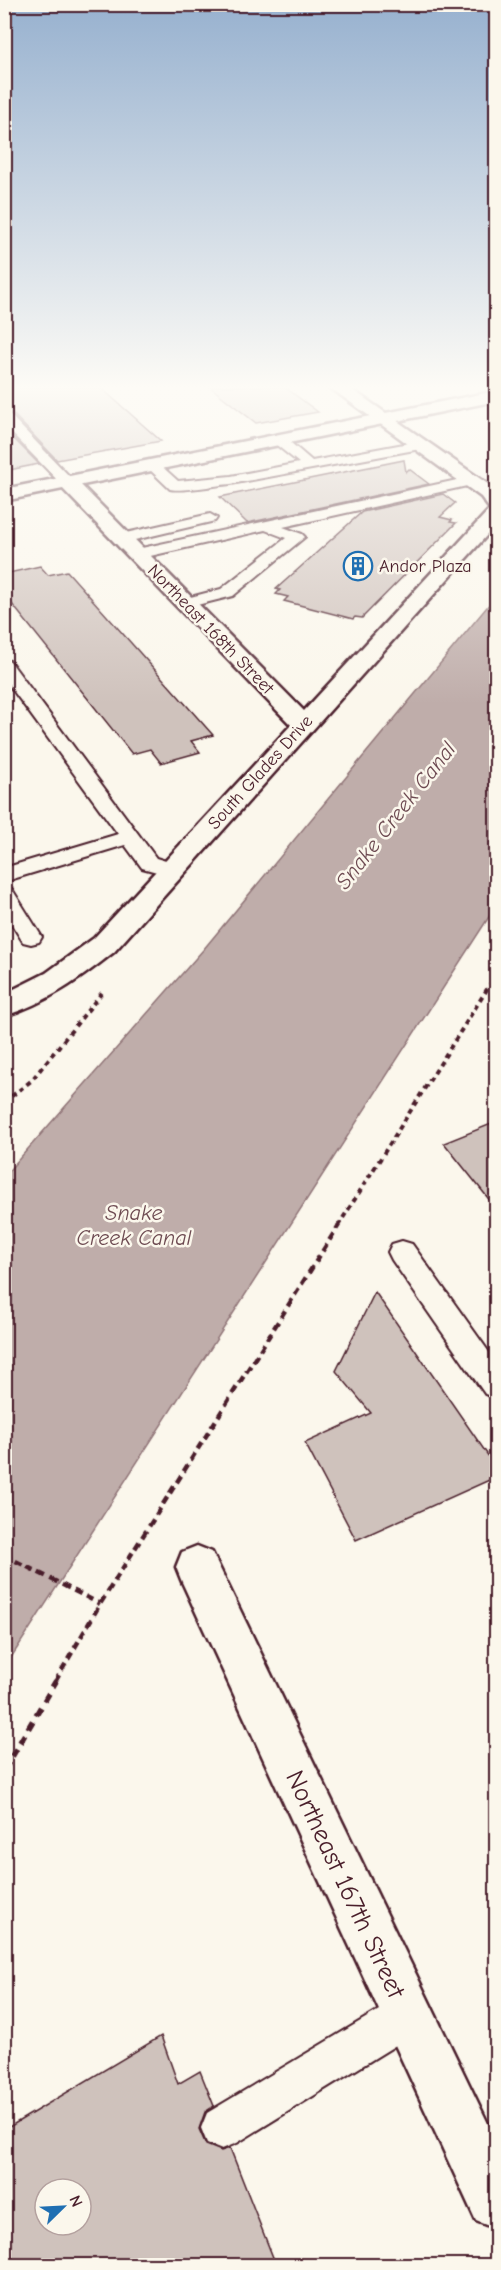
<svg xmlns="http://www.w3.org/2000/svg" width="501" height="2270" font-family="'Comic Neue',sans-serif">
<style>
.water{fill:#bfadaa;stroke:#907477;stroke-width:1.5}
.building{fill:#cfc2bc;stroke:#4a1f2b;stroke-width:1.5;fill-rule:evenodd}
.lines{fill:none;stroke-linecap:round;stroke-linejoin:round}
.service-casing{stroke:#4a1f2b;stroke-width:4}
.minor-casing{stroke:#4a1f2b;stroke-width:5}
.tertiary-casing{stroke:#4a1f2b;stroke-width:5}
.path-far2{stroke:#4a1f2b;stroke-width:4;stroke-dasharray:5 4.5;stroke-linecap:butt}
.path-far1{stroke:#4a1f2b;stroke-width:4.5;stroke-dasharray:8 5;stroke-linecap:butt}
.path{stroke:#4a1f2b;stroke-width:6;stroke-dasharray:9 7;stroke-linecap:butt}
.service{fill:#fbf7ec;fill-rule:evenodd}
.minor{fill:#fbf7ec;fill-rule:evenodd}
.tertiary{fill:#fbf7ec;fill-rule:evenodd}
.labels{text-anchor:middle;stroke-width:5;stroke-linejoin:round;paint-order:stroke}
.far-poi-label{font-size:18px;fill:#4a1f2b;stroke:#fbf7ec;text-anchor:start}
.far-street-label{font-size:18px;fill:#4a1f2b;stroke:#fbf7ec}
.water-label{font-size:22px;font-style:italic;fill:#6d4a51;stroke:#fbf7ec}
.near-street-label{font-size:26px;fill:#4a1f2b;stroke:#fbf7ec}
</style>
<rect width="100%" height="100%" fill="#fbf7ec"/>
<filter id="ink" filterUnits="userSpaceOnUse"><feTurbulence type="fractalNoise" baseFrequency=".0167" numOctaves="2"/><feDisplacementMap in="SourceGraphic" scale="12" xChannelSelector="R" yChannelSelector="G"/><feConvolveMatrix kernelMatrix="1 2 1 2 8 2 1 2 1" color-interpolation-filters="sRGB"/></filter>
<g filter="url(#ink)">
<!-- water -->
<polygon class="water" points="496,596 496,906 5,1667 5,1175 203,950"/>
<!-- building -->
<g class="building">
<polygon points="4,386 99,386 161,441 57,460 11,412 4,411"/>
<polygon points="209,386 283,386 318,412 256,423"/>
<polygon points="4,429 39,464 4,471"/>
<polygon points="404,460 406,472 409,469 429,484 247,523 220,497"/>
<polygon points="443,494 455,503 440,517 452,520 450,522 456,523 362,618 355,617 353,619 284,601 288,597 276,594 280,590 276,589 362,512"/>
<polygon points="40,566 48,575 67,571 213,735 191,741 200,752 161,763 150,749 132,754 4,594 4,574"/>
<polygon points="496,1122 496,1208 444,1143"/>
<polygon points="375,1292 496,1467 496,1477 356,1540 305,1443 371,1413 336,1371"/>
<path d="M161,2036L178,2084L200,2071L214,2106L205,2112L199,2129L206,2145L221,2151L230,2148L276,2265H4V2130ZM45,2189H81V2225H45Z"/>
</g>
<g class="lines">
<!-- service casing -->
<g class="service-casing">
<g id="service">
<polygon points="4,413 9,414 73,480 75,483 73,486 63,486 4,425"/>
<path d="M279,436L284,437L312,461L420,441L427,445L420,449L231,484C217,485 180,492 170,489L146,466L148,463H158L178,481L231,476L299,463L274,443L272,440L274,437Z"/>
<polygon points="471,477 478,481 476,484 283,527 302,534 305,537 233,596 185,608 177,603 179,600 221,589 286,538 265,530 137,559 129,554 137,549"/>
<polygon points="210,514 217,518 215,521 122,543 114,538 117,535"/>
<polygon points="4,660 10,661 156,858 179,865 182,870 179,875 172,876 142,868 125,845 13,879 4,883 4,868 118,834 4,678"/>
<polygon points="4,887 12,889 42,937 39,942 31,944 23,942 4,912"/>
<polygon points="402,1241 412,1244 496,1362 496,1398 485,1394 392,1260 388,1252 392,1244"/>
<polygon points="408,1995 422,2001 428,2015 422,2029 237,2143 222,2149 207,2143 201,2128 207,2113 394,2001"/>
</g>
</g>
<!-- minor casing -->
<g class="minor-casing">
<g id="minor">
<path d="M328,386H347L495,489L496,525L114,952C81,978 46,1004 4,1016V994L46,973L94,938L291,725L61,487L59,483L61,479H75L304,711L489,510L493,509L489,508L481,497Z"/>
<polygon points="197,1546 212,1552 496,2140 496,2229 476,2221 182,1582 176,1567 182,1552"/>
</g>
</g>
<!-- tertiary casing -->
<g class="tertiary-casing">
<polygon id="tertiary" points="496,391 496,401 4,501 4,489"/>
</g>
<!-- path-far2 -->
<g class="path-far2">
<polyline points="4,1102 31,1081 104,990"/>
<polyline points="338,1226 496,975"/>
</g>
<!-- path-far1 -->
<g class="path-far1">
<polyline points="4,1555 100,1604"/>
<polyline points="55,1682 100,1604 339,1225"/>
</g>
<!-- path -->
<polyline class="path" points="4,1770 56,1681"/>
<!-- service -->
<use href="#service" class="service"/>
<!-- minor -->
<use href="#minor" class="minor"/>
<!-- tertiary -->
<use href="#tertiary" class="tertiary"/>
</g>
</g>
<!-- sky -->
<linearGradient id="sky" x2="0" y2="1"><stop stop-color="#97b1cf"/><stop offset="0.55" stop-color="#fdfbf6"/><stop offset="1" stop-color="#fdfbf6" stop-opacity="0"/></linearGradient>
<rect width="501" height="704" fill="url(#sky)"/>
<!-- icons -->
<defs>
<g id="building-ring" transform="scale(1.5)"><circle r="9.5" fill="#fbf7ec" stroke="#1f6fb2" stroke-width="1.5"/><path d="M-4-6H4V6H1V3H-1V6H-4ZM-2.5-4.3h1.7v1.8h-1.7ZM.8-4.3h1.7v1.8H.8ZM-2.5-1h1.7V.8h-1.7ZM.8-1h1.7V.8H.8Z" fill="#1f6fb2"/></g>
</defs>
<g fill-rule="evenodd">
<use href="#building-ring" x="358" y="566"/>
</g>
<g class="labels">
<!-- far-poi labels -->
<g class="far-poi-label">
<text x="379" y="572">Andor Plaza</text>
</g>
<!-- far-street labels -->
<g class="far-street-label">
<text transform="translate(211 629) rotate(46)" y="6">Northeast 168th Street</text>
<text transform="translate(260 772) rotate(-48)" y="6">South Glades Drive</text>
</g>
<!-- water labels -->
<g class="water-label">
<text transform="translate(395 815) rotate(-52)" y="8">Snake Creek Canal</text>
<text x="134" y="1220">Snake<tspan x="134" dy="25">Creek Canal</tspan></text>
</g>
<!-- near-street labels -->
<g class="near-street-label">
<text transform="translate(346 1884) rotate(65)" y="9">Northeast 167th Street</text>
</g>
</g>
<!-- margin -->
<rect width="501" height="2270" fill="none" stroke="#fbf7ec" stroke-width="24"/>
<rect x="12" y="12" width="477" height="2246" fill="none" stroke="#4a1f2b" stroke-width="2" filter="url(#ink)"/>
<!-- north arrow -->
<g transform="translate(63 2207) rotate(66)"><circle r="28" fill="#fbf7ec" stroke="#b4a19f" stroke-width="1.5"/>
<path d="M0-4.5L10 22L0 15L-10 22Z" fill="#1f6fb2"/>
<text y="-9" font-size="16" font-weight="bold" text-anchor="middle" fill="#4a1f2b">N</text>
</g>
</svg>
